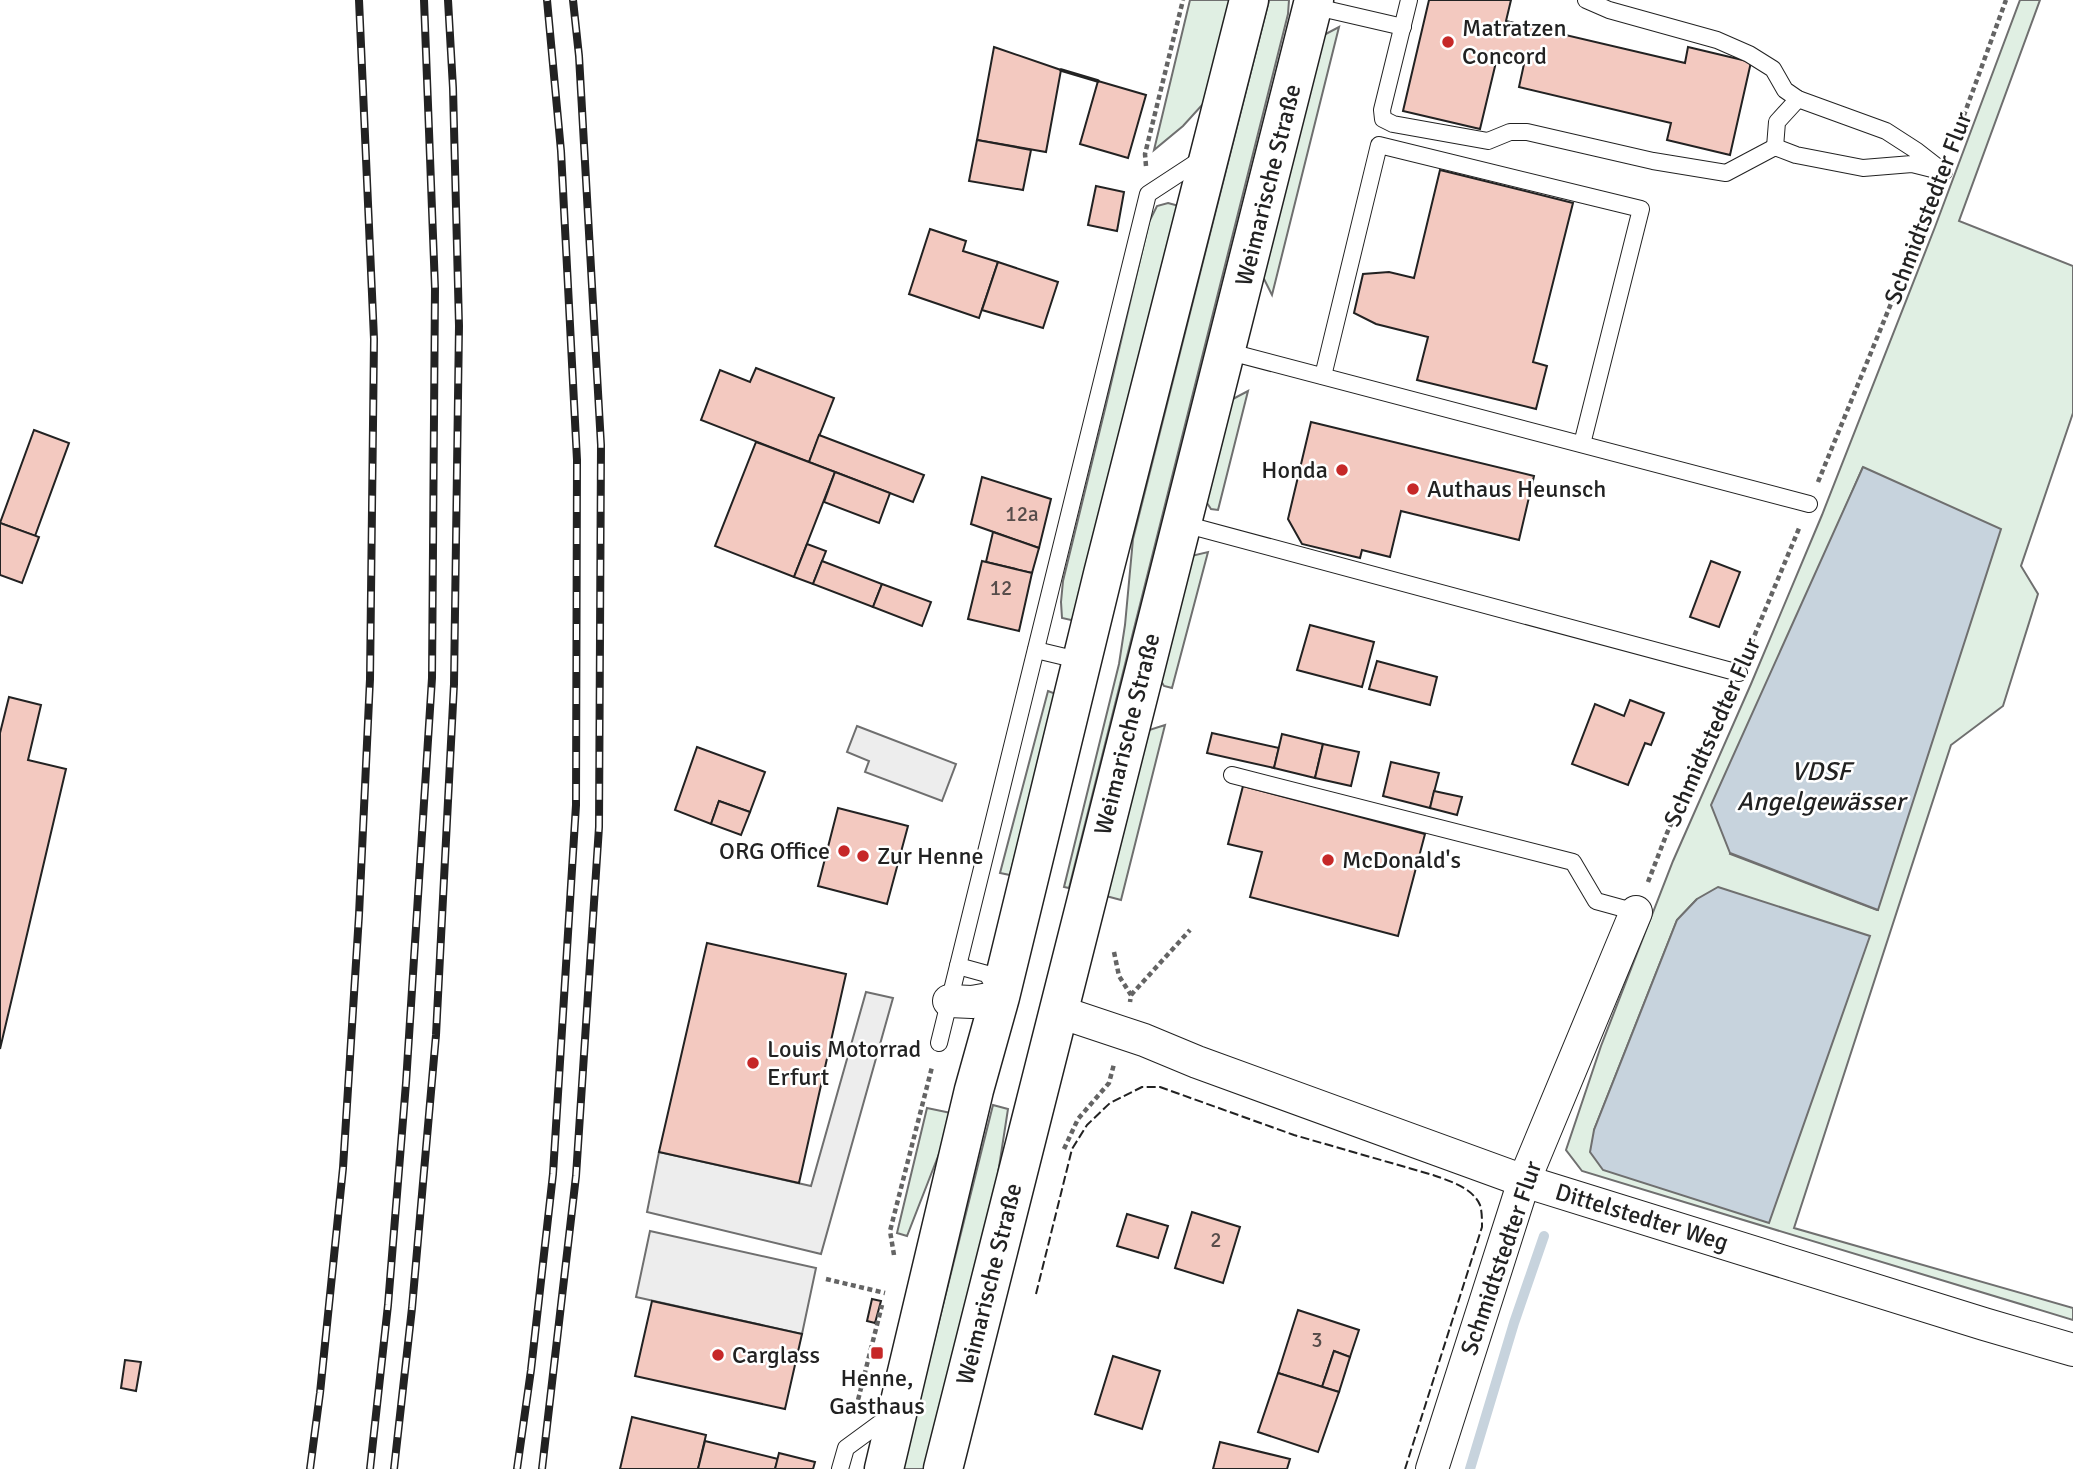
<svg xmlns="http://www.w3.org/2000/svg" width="2073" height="1469" font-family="Signika,sans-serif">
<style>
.green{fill:#e0efe3;stroke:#6f6f6f;stroke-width:2;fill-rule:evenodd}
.parking{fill:#ededed;stroke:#6f6f6f;stroke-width:2}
.water{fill:#c7d3dd;stroke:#6f6f6f;stroke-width:2}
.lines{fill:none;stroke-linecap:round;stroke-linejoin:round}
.stream{stroke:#c7d3dd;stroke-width:10}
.building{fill:#f3c9c0;stroke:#222;stroke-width:2}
.service-casing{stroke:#222;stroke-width:18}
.minor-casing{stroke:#222;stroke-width:34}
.secondary-casing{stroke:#222;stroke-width:41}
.path{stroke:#646464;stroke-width:4.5;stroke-dasharray:5 3.5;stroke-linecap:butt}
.service{stroke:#fff;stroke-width:16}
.minor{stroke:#fff;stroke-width:32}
.secondary{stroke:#fff;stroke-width:38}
.rail-casing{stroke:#222;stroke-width:8}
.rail{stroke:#fff;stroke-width:5;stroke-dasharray:16;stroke-linecap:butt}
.fence{stroke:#222;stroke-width:2;stroke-dasharray:9 3.5;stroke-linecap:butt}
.wall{stroke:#222;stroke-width:3.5}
.poi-dot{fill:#c62828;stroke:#fff;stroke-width:2.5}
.labels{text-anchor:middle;stroke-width:5;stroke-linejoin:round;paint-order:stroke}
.number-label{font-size:21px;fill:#564c4a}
.poi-label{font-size:24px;fill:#222;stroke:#fff;text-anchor:start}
.street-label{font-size:24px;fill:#222;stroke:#fff}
.water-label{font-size:26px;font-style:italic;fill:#222;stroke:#fff}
</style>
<rect width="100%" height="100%" fill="#fff"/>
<!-- green -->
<g class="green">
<polygon points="1190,0 1230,0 1203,104 1183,126 1154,150"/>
<polygon points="1269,0 1289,0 1288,14 1069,888 1064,887 1119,664 1125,625 1133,539"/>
<path d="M2020,0H2040L1959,221L2073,266V413L2021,566L2038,594L2003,706L1951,745L1794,1228L2073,1308V1320L1582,1171L1566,1150L1601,1046L1673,861L1751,684L1822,515L1935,227ZM1863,467L1878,910H1877L1730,854L1835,531ZM1697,899L1594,1130L1677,920Z"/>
<polygon points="1339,27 1272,295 1261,273 1320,37"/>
<polygon points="1168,203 1179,206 1078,617 1071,620 1062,618 1061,602 1063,581 1106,405 1149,222 1157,206"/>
<polygon points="1248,391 1218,510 1211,509 1207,503 1206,495 1229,401"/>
<polygon points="1208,552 1172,688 1164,686 1161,681 1191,556"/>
<polygon points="1048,691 1056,694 1010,875 1000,873"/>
<polygon points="1165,725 1121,900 1106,896 1146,731"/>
<polygon points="993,1105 1008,1109 997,1180 924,1469 902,1469"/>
<polygon points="927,1108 951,1113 944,1141 907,1236 897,1233"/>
</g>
<!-- parking -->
<g class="parking">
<polygon points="857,726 956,764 942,801 865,772 869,761 847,752"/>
<polygon points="866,992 893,998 821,1254 647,1212 659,1152 811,1186"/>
<polygon points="650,1231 816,1268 802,1334 636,1297"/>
</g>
<!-- water -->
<g class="water">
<polygon points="1863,467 2001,529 1878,910 1730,853 1711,805"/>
<polygon points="1718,887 1870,936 1769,1223 1603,1170 1590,1152 1594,1130 1677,920 1697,899"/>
</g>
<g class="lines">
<!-- stream -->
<polyline class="stream" points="1470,1469 1514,1323 1544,1236"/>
</g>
<!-- building -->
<g class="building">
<polygon points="1429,0 1511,0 1506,21 1685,63 1688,47 1751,62 1730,155 1667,140 1671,123 1519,87 1524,64 1497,58 1480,129 1403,111"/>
<polygon points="994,47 1061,70 1046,152 977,140"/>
<polygon points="1098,81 1146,95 1128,158 1080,144"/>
<polygon points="977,140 1031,150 1023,190 969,181"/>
<polygon points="1440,170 1573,203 1533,362 1547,366 1536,409 1417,380 1428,337 1376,324 1354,313 1363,274 1389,272 1414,278"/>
<polygon points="1096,186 1124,192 1117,231 1088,225"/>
<polygon points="930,229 966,241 963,251 998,262 979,318 909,294"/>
<polygon points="998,262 1058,282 1043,328 982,310"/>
<polygon points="756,368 834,398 809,462 701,420 720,370 750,382"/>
<polygon points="1311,422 1534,476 1519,540 1401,511 1390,557 1362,550 1360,558 1302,544 1288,519"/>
<polygon points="34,430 69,443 35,536 0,523"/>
<polygon points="819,435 924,475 913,502 809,462"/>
<polygon points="756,442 835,472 794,577 715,546"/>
<polygon points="835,472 890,493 879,523 824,502"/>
<polygon points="982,477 1051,499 1039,548 971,524"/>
<polygon points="0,523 39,537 22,583 0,575"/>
<polygon points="993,532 1039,548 1032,573 986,562"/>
<polygon points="807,544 826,551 813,584 794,577"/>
<polygon points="822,561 882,584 873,607 813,584"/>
<polygon points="982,561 1032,573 1019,631 968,619"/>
<polygon points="1711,561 1740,572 1719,627 1690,617"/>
<polygon points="882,584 931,602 922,626 873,607"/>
<polygon points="1310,625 1374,642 1362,687 1297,670"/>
<polygon points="1377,661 1437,677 1430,705 1369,689"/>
<polygon points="9,697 41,705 28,760 66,769 0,1049 0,733"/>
<polygon points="1630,700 1664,713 1651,745 1645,743 1628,785 1572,764 1595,704 1624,716"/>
<polygon points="1212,733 1279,748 1274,768 1207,753"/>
<polygon points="1282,734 1323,744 1315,778 1274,768"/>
<polygon points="1323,744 1359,752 1351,786 1315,778"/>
<polygon points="697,747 765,772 750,812 719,801 711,824 675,810"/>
<polygon points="1391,762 1439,773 1430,808 1383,796"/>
<polygon points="1243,786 1425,834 1398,936 1250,897 1262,852 1228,844"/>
<polygon points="1434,791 1462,797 1457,815 1430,808"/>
<polygon points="719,801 750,812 741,835 711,824"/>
<polygon points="838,808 908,826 887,904 818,886"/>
<polygon points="707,943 846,974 799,1183 659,1152"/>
<polygon points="1192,1212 1240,1227 1223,1283 1175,1268"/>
<polygon points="1127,1214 1168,1226 1158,1258 1117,1246"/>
<polygon points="872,1299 881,1301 875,1323 867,1321"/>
<polygon points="652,1301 802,1334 785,1409 635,1376"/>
<polygon points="1298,1310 1359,1330 1350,1357 1334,1351 1322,1387 1278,1373"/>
<polygon points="1334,1351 1350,1357 1339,1392 1322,1387"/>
<polygon points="1113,1356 1160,1371 1142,1429 1095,1414"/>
<polygon points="125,1360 141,1362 136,1391 121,1388"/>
<polygon points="1278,1373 1339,1392 1318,1452 1258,1432"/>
<polygon points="632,1417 706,1435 698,1469 620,1469"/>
<polygon points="705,1441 778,1459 775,1469 698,1469"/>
<polygon points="1220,1442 1290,1459 1287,1469 1213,1469"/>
<polygon points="779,1453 815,1462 813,1469 775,1469"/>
</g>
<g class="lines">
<!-- service casing -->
<g class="service-casing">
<g id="service">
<polyline points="1409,0 1382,110 1383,119 1393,124 1488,141 1510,132 1527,132 1653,161 1726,173 1775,147 1796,155 1863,168 1912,164 1944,172 1917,151 1886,131 1798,99 1785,90 1773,69 1749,54 1717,40 1609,10 1586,0"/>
<polyline points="1312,6 1403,27"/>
<polyline points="1775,147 1777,122 1798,99"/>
<polyline points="1226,351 1809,504"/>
<polyline points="1323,376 1379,145 1641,209 1582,444"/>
<polyline points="1180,523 1739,673"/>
<polyline points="1036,650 1082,661"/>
<polyline points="1232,775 1573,862 1596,901 1636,912"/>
<polyline points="958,966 987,974 997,991"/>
<polyline points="939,1043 1148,194 1203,158"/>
<polyline points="840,1469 846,1448 891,1415"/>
</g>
</g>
<!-- minor casing -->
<g class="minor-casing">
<g id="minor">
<polyline points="949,1001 972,1002 1000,997"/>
<polyline points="1057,1011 1144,1040 1197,1062 1524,1181 1984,1324 2073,1350"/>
<polyline points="1432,1469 1524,1181 1636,912"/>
</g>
</g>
<!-- secondary casing -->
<g class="secondary-casing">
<g id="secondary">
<polyline points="884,1469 974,1090 1000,997 1103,574 1249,0"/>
<polyline points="943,1469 1314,0"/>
</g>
</g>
<!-- path -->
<g class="path">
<polyline points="1952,148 2006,0"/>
<polyline points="1146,166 1145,154 1183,0"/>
<polyline points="1818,482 1935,196"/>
<polyline points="1748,651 1800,526"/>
<polyline points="1648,882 1667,833 1728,697"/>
<polyline points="1114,952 1119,976 1131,995 1130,1002"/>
<polyline points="1131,995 1190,930"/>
<polyline points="1064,1149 1078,1119 1109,1083 1114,1064"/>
<polyline points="894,1255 890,1231 932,1067"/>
<polyline points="826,1279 885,1293"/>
<polyline points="856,1408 882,1305"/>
</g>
<!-- service -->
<use href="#service" class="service"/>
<!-- minor -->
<use href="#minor" class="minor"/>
<!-- secondary -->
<use href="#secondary" class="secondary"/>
<!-- rail casing -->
<g class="rail-casing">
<g id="rail">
<polyline points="310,1469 320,1393 343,1168 359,915 370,679 374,339 359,0"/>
<polyline points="370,1469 388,1305 406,1083 432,678 435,288 424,0"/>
<polyline points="394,1469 412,1308 436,1035 454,684 459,326 453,88 448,0"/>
<polyline points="517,1469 531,1370 553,1174 576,805 577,460 561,151 547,0"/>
<polyline points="542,1469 576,1176 599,827 601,445 579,56 573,0"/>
</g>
</g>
<!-- rail -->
<use href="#rail" class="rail"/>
<!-- fence -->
<path class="fence" d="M1036,1294L1072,1149L1087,1125L1110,1103L1142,1087H1160L1294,1135L1433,1175C1449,1181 1472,1187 1480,1205C1482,1211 1482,1220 1482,1227L1405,1469"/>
<!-- wall -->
<polyline class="wall" points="1061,70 1098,81"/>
</g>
<!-- markers -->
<g class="poi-dot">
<circle cx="1448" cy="42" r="7"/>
<circle cx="1342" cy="470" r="7"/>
<circle cx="1413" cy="489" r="7"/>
<circle cx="844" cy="851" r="7"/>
<circle cx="863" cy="856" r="7"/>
<circle cx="1328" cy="860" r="7"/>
<circle cx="753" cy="1063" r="7"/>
<rect x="870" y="1346" width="14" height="14" rx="3.5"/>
<circle cx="718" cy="1355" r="7"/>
</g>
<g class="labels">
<!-- number labels -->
<g class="number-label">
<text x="1022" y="521">12a</text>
<text x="1001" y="595">12</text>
<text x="1216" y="1247">2</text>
<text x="1317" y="1347">3</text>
</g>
<!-- poi labels -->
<g class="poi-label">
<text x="1462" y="36">Matratzen<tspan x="1462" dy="28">Concord</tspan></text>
<text x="1328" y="478" text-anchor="end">Honda</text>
<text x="1427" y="497">Authaus Heunsch</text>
<text x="830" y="859" text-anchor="end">ORG Office</text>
<text x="877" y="864">Zur Henne</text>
<text x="1342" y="868">McDonald's</text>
<text x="767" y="1057">Louis Motorrad<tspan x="767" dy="28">Erfurt</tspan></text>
<text x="732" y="1363">Carglass</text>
<text x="877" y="1386" text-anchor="middle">Henne,<tspan x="877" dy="28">Gasthaus</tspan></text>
</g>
<!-- street labels -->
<g class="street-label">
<text transform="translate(1268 185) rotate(-76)" y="8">Weimarische Straße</text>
<text transform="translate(1928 208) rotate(-69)" y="8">Schmidtstedter Flur</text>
<text transform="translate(1712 732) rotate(-66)" y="8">Schmidtstedter Flur</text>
<text transform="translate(1127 734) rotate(-76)" y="8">Weimarische Straße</text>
<text transform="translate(1642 1217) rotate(17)" y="8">Dittelstedter Weg</text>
<text transform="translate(1501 1258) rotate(-71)" y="8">Schmidtstedter Flur</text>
<text transform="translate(989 1284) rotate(-76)" y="8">Weimarische Straße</text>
</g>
<!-- water labels -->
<g class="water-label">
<text x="1821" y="780">VDSF<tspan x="1821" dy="30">Angelgewässer</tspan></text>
</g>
</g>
</svg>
